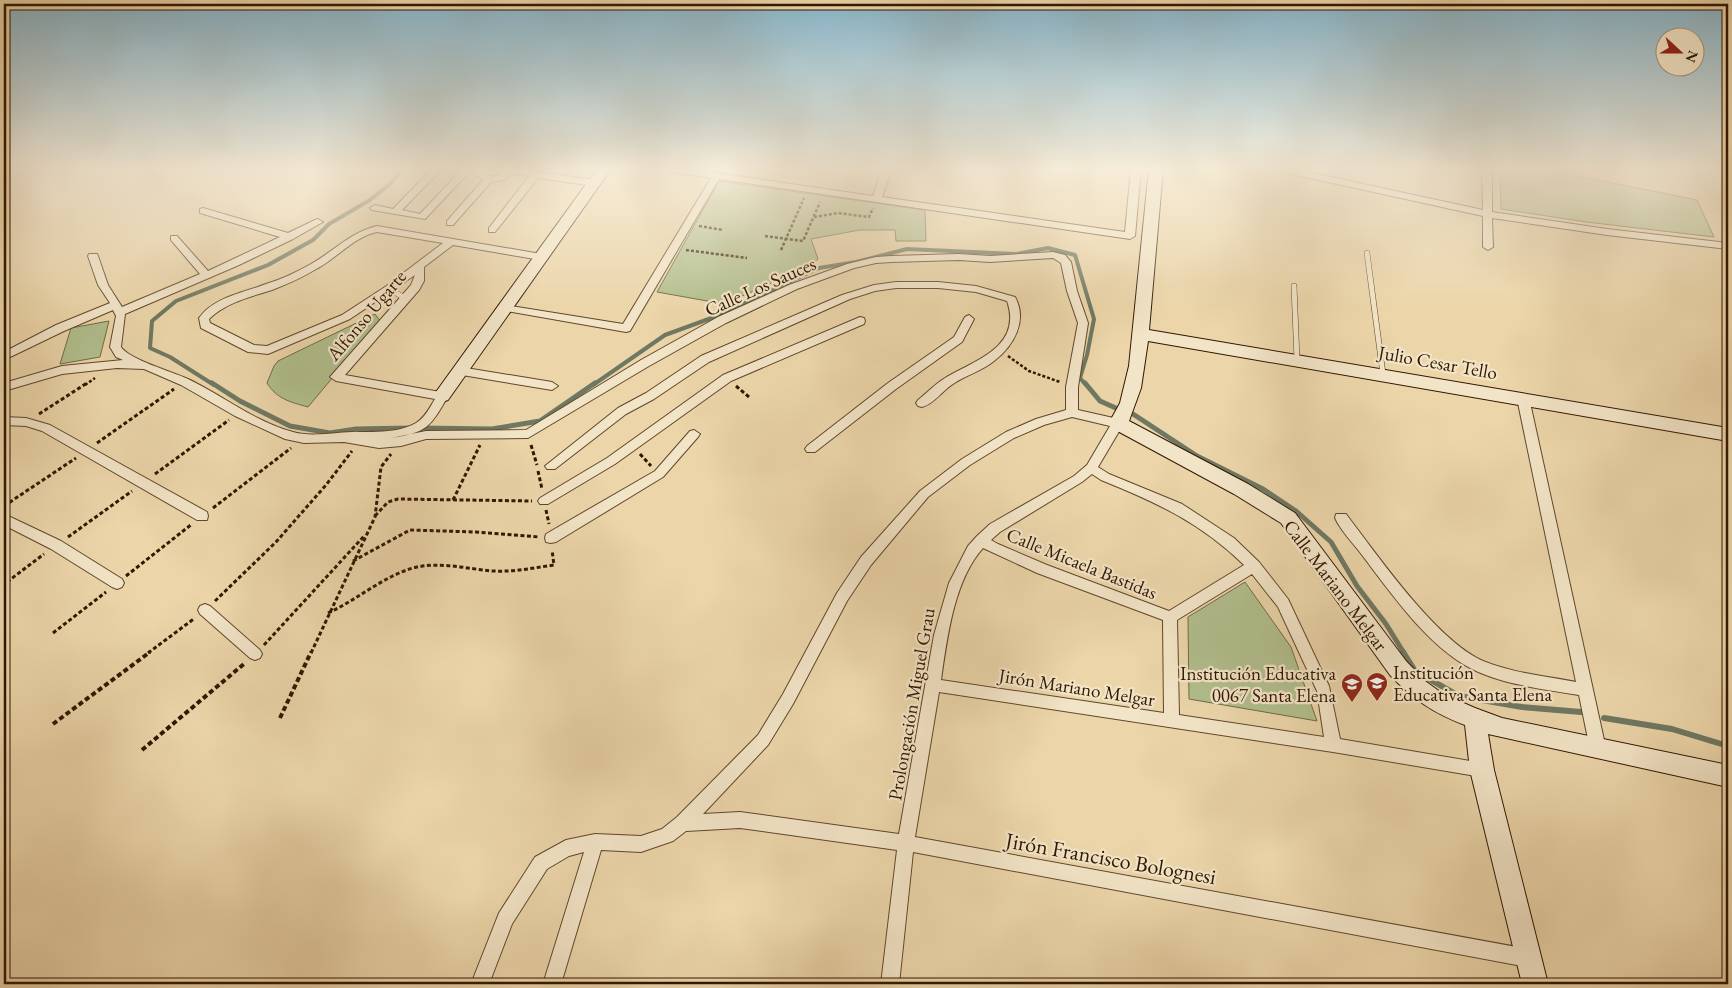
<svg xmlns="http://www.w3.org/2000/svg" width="1732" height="988" font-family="'EB Garamond',serif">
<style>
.green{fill:#b1be8d;stroke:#716a46}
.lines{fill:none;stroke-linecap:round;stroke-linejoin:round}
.stream-far2{stroke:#6f7862;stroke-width:4}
.stream-far1{stroke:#6f7862;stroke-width:5}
.stream{stroke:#6f7862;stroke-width:6}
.lane-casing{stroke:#60462a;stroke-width:6}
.street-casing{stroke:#60462a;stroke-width:2}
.secondary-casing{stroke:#311700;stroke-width:2}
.path-far2{stroke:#311700;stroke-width:2.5;stroke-dasharray:3 2;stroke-linecap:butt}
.path-far1{stroke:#311700;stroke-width:3;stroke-dasharray:4 2.5;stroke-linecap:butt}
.path{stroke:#311700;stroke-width:4;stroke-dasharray:5 3;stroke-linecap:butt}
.lane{stroke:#f2e4c7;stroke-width:5}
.street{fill:#f2e4c7;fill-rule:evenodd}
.secondary{fill:#f2e4c7;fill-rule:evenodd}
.labels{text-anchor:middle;stroke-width:4.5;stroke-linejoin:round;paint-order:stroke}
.street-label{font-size:19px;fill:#311700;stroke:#f2e4c7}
.poi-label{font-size:19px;fill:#311700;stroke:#f2e4c7;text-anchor:start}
.near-street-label{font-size:22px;fill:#311700;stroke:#f2e4c7}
</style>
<rect width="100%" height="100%" fill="#ebd5a9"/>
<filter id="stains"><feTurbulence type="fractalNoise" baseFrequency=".004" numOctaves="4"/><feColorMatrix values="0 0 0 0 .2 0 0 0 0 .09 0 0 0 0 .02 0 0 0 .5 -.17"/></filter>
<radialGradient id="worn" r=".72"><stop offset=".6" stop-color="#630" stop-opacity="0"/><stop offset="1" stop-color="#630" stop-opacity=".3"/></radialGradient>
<!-- green -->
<g class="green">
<polygon points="1500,169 1544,169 1697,200 1714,237 1586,222 1501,209"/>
<polygon points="719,181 925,210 926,241 896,241 895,230 860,230 811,239 818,259 806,268 724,304 657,292"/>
<path d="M375,314L380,321L308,407C290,402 277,399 267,383L274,366L278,361Z"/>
<polygon points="109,321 100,357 60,364 71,328"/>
<polygon points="1245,582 1291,647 1317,721 1189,699 1188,617"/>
</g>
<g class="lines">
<!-- stream-far2 -->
<g class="stream-far2">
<polyline points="214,385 170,357 150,348 152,321 176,301 268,265 313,240 329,224 370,200 390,184 403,169"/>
<polyline points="593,385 665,335 717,316 819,268 856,262 907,249 1016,254 1048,248 1075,255 1094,319 1087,355 1080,378 1086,385"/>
</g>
<!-- stream-far1 -->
<g class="stream-far1">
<polyline points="212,383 240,401 290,426 330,433 356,429 411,428"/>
<polyline points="1085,383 1100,401 1118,409"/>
<polyline points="1133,414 1197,456 1263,489 1296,511 1331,542 1357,586 1386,624 1404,653"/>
<polyline points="419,428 492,429 540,421 595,383"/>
</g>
<!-- stream -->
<g class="stream">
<polyline points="1403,652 1415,671 1459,696 1522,707 1581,712"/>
<polyline points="1604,718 1672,729 1728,746"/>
</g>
<!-- lane casing -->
<g class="lane-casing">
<g id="lane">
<polyline points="1367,253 1383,374"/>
<polyline points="1294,286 1297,360"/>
<polyline points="389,289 405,298"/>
</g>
</g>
<!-- street casing -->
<g class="street-casing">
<g id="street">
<polygon points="432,169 442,169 402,210 420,214 462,169 472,169 425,219 372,210 370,208 375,205 393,209"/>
<path d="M475,169H485L484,173C497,181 497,173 507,169C510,168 513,169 516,169L594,180L599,183L594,186L538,178L495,232H489V228L529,176L512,174L504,180L491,182L453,225H447V221L483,180L474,174Z"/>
<polygon points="666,169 689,169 873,196 882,169 892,169 882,197 1125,232 1131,169 1141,169 1135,236 1130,239 719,179 630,331 626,332 501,310 500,308 505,305 623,324 711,178 671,172"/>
<polygon points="1277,169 1294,169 1483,210 1482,169 1492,169 1492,212 1607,229 1728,243 1728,249 1607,235 1492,218 1493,247 1488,250 1483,247 1483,216 1282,172"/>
<path d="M203,208L288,233L315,220L318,219L323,222L293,239L239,265L125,314L121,347C130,360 171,371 188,379C222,395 257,423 293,432C307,436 323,434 338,433C363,430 393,436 416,423C425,418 430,407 435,399L336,381L330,377L411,285L415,275L350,319L268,354L248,352L201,328L199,318C214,297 243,293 266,284C282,279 297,272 311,264C334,251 351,232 377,226L541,254L546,257L541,260L453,245L424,267V281L419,290L345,375L446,393L448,396C431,426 427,433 391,438L426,431L526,430L641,360L718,317L789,285L847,264L876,257L892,256L959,254L990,256L1053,252L1065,255L1071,262L1077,291L1088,323L1078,387V410L1118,419L1124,423L1098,467L1109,474L1182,504L1234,538L1259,562L1288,599L1329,686L1340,739L1482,763L1487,765L1490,770L1487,775L1482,777L1333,752L939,692L915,837L1528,949L1534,952L1537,958L1534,964L1528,967L913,852L899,984H881L897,850L740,828L686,831L673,841L641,852L601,850L561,984H543L584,852L569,856L547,869L512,924L489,984H471L499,913L535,857L566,840L595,834L641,836L662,829L677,817L758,735L783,694L837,593L861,557L920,491L962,459L1006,432L1036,419L1066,410V387L1078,323L1067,291L1061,263L1053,258L990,262L959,260L892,262L876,263L854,268L797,289L726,323L649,366L528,438L426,439L401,446L379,448L344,442L304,443L285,439L235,416L181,385L144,369L117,368L62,374L4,391V383L62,366L123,360L116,357L110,347L116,316L113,310L64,331L4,360V352L56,325L110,303L98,285L88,256L89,254H97L98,256L108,285L122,307L200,274L171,240V236H177L208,271L280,237L200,213V209ZM377,232L443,243L385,287L342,315L267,346L254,345L210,323L209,319C227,302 250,297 272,290C288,284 303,277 318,268C338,257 354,237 377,232ZM1072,417L1110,426L1087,465L1074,476L990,524L977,536L968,546L949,583L934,635L899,834L740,812L703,814L768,745L793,704L847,601L871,565L928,497L970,465L1014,438L1044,425ZM1092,474L1101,480C1156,502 1201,523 1244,565L1169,611L1047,565L998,544L991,540L1000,532L1082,482ZM983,548L1037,573L1163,620L1164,713L941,680C947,638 954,580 983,548ZM1252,574L1278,607L1317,691L1324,737L1179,715L1177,620Z"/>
<path d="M896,282H938L976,286L1015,297C1028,320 1014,346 994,361C982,371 966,375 953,384C943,390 934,404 922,407L918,406L916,403L918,400C927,393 935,384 945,378C973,361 1021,348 1008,304L1007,301L976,292L938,288H896L875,291L850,299L709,362L654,399L626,414L555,469H547L545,466L618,408L646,393L701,356L842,295L874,285Z"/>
<polygon points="969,315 974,319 962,342 896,389 815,452 807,452 805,449 807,446 888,383 954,337 965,317"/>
<polygon points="860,317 864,318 865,321 864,324 731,381 615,464 548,504 540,504 538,501 540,498 607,458 723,375"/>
<polygon points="460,367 552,382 558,386 552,390 456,374 454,371 456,368"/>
<path d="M1523,394L1529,398L1606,749L1603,754L1598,756L1593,754L1590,749L1579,695C1544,689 1504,685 1472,669C1428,647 1391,593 1362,555C1353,543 1341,531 1335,518L1336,514H1346C1378,556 1436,640 1483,661C1512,673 1546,676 1576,682L1517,398Z"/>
<polygon points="4,417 26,418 50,425 207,512 208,516 207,520 197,520 42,431 26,426 4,425"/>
<polygon points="694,430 700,434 698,437 663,477 556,542 551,543 546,542 545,538 546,534 655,471 690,431"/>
<polygon points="4,514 61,541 122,579 124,583 122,587 117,589 112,587 51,549 4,525"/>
<polygon points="205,604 210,606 260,650 262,654 260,658 255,660 250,658 200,614 198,610 200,606"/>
</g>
</g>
<!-- secondary casing -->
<g class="secondary-casing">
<g id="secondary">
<polygon points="597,169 611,169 448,400 442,402 436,400 433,396 436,392"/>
<path d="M1149,169H1163L1149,330L1728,428V441L1148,341L1141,388L1129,421L1248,484L1295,513L1406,661L1425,681L1443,694L1475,708L1502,718L1728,765V787L1488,734L1494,770L1548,984H1522L1470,770L1465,725C1433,713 1413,699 1390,675L1281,523L1234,494L1112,428L1109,423L1120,403L1129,366Z"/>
</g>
</g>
<!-- path-far2 -->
<g class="path-far2">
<polyline points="814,217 838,213 869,217 873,208"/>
<polyline points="699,226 723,230"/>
<polyline points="765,236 803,241 820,202"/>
<polyline points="686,250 747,258"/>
<polyline points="781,250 804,198"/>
<polyline points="1008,356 1029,371 1060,382"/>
<polyline points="85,385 95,378"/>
</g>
<!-- path-far1 -->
<g class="path-far1">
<polyline points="736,386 749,397"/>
<polyline points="39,414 87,383"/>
<polyline points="97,443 174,389"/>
<polyline points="531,445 537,465"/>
<polyline points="640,454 651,466"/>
<polyline points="538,471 542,489"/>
<polyline points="155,474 229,420"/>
<polyline points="453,500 480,445"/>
<polyline points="4,506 76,458"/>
<polyline points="213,508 291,448"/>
<polyline points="546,510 549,524"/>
<polyline points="375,516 388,502 398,499 532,501"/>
<polyline points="68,537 132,491"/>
<polyline points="353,561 410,530 476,532 539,537"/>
<polyline points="126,576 192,524"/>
<polyline points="7,582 44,554"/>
<polyline points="215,601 276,542 326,485 352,451"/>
<path d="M328,613C357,600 382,577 413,568C439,561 467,569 493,571C514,572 533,568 554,565L552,550"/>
<polyline points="53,633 106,592"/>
<polyline points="264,645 365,535"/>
<polyline points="148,653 195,618"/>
<polyline points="311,653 375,517 381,467 391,454"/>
</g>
<!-- path -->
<g class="path">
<polyline points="280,718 311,652"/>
<polyline points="53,724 150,652"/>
<polyline points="142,750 245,663"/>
</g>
<!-- lane -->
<use href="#lane" class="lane"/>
<!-- street -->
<use href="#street" class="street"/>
<!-- secondary -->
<use href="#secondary" class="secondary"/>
</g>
<!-- sky -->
<linearGradient id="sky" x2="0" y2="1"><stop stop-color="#88b6cc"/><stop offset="0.55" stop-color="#f6ecd8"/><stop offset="1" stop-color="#f6ecd8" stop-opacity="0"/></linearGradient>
<rect width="1732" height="307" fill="url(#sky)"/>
<!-- icons -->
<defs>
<g id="school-pin" transform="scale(1.125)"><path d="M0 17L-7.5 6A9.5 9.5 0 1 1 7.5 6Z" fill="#8f2418" stroke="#f2e4c7"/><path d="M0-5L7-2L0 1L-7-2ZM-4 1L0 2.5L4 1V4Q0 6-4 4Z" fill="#fff"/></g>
</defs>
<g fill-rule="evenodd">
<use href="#school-pin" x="1377" y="683"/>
<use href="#school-pin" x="1352" y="684"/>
</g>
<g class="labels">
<!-- street labels -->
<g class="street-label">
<text transform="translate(760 286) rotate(-24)" y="7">Calle Los Sauces</text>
<text transform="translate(366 315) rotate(-50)" y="7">Alfonso Ugarte</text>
<text transform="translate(1438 362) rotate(10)" y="7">Julio Cesar Tello</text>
<text transform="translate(1082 563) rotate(22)" y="7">Calle Micaela Bastidas</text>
<text transform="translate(1336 585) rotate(53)" y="7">Calle Mariano Melgar</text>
<text transform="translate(1077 687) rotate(9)" y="7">Jirón Mariano Melgar</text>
<text transform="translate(911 704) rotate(-80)" y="7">Prolongación Miguel Grau</text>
</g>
<!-- poi labels -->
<g class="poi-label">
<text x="1393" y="679">Institución<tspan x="1393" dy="22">Educativa Santa Elena</tspan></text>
<text x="1336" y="680" text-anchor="end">Institución Educativa<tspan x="1336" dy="22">0067 Santa Elena</tspan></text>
</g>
<!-- near-street labels -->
<g class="near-street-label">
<text transform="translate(1111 858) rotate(10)" y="8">Jirón Francisco Bolognesi</text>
</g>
</g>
<!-- margin -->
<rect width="1732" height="988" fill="none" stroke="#ebd5a9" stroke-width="20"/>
<rect x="5" y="5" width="1722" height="978" fill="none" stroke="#311700" stroke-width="2.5"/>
<rect x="10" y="10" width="1712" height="968" fill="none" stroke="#311700"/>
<!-- north arrow -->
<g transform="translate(1680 52) rotate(111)"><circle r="24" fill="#f2e4c7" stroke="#a59277"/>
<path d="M0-4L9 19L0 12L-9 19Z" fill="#8f2418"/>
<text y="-8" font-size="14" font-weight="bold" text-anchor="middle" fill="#311700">N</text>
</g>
<rect width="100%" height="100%" filter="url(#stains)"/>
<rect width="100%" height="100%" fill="url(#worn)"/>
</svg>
